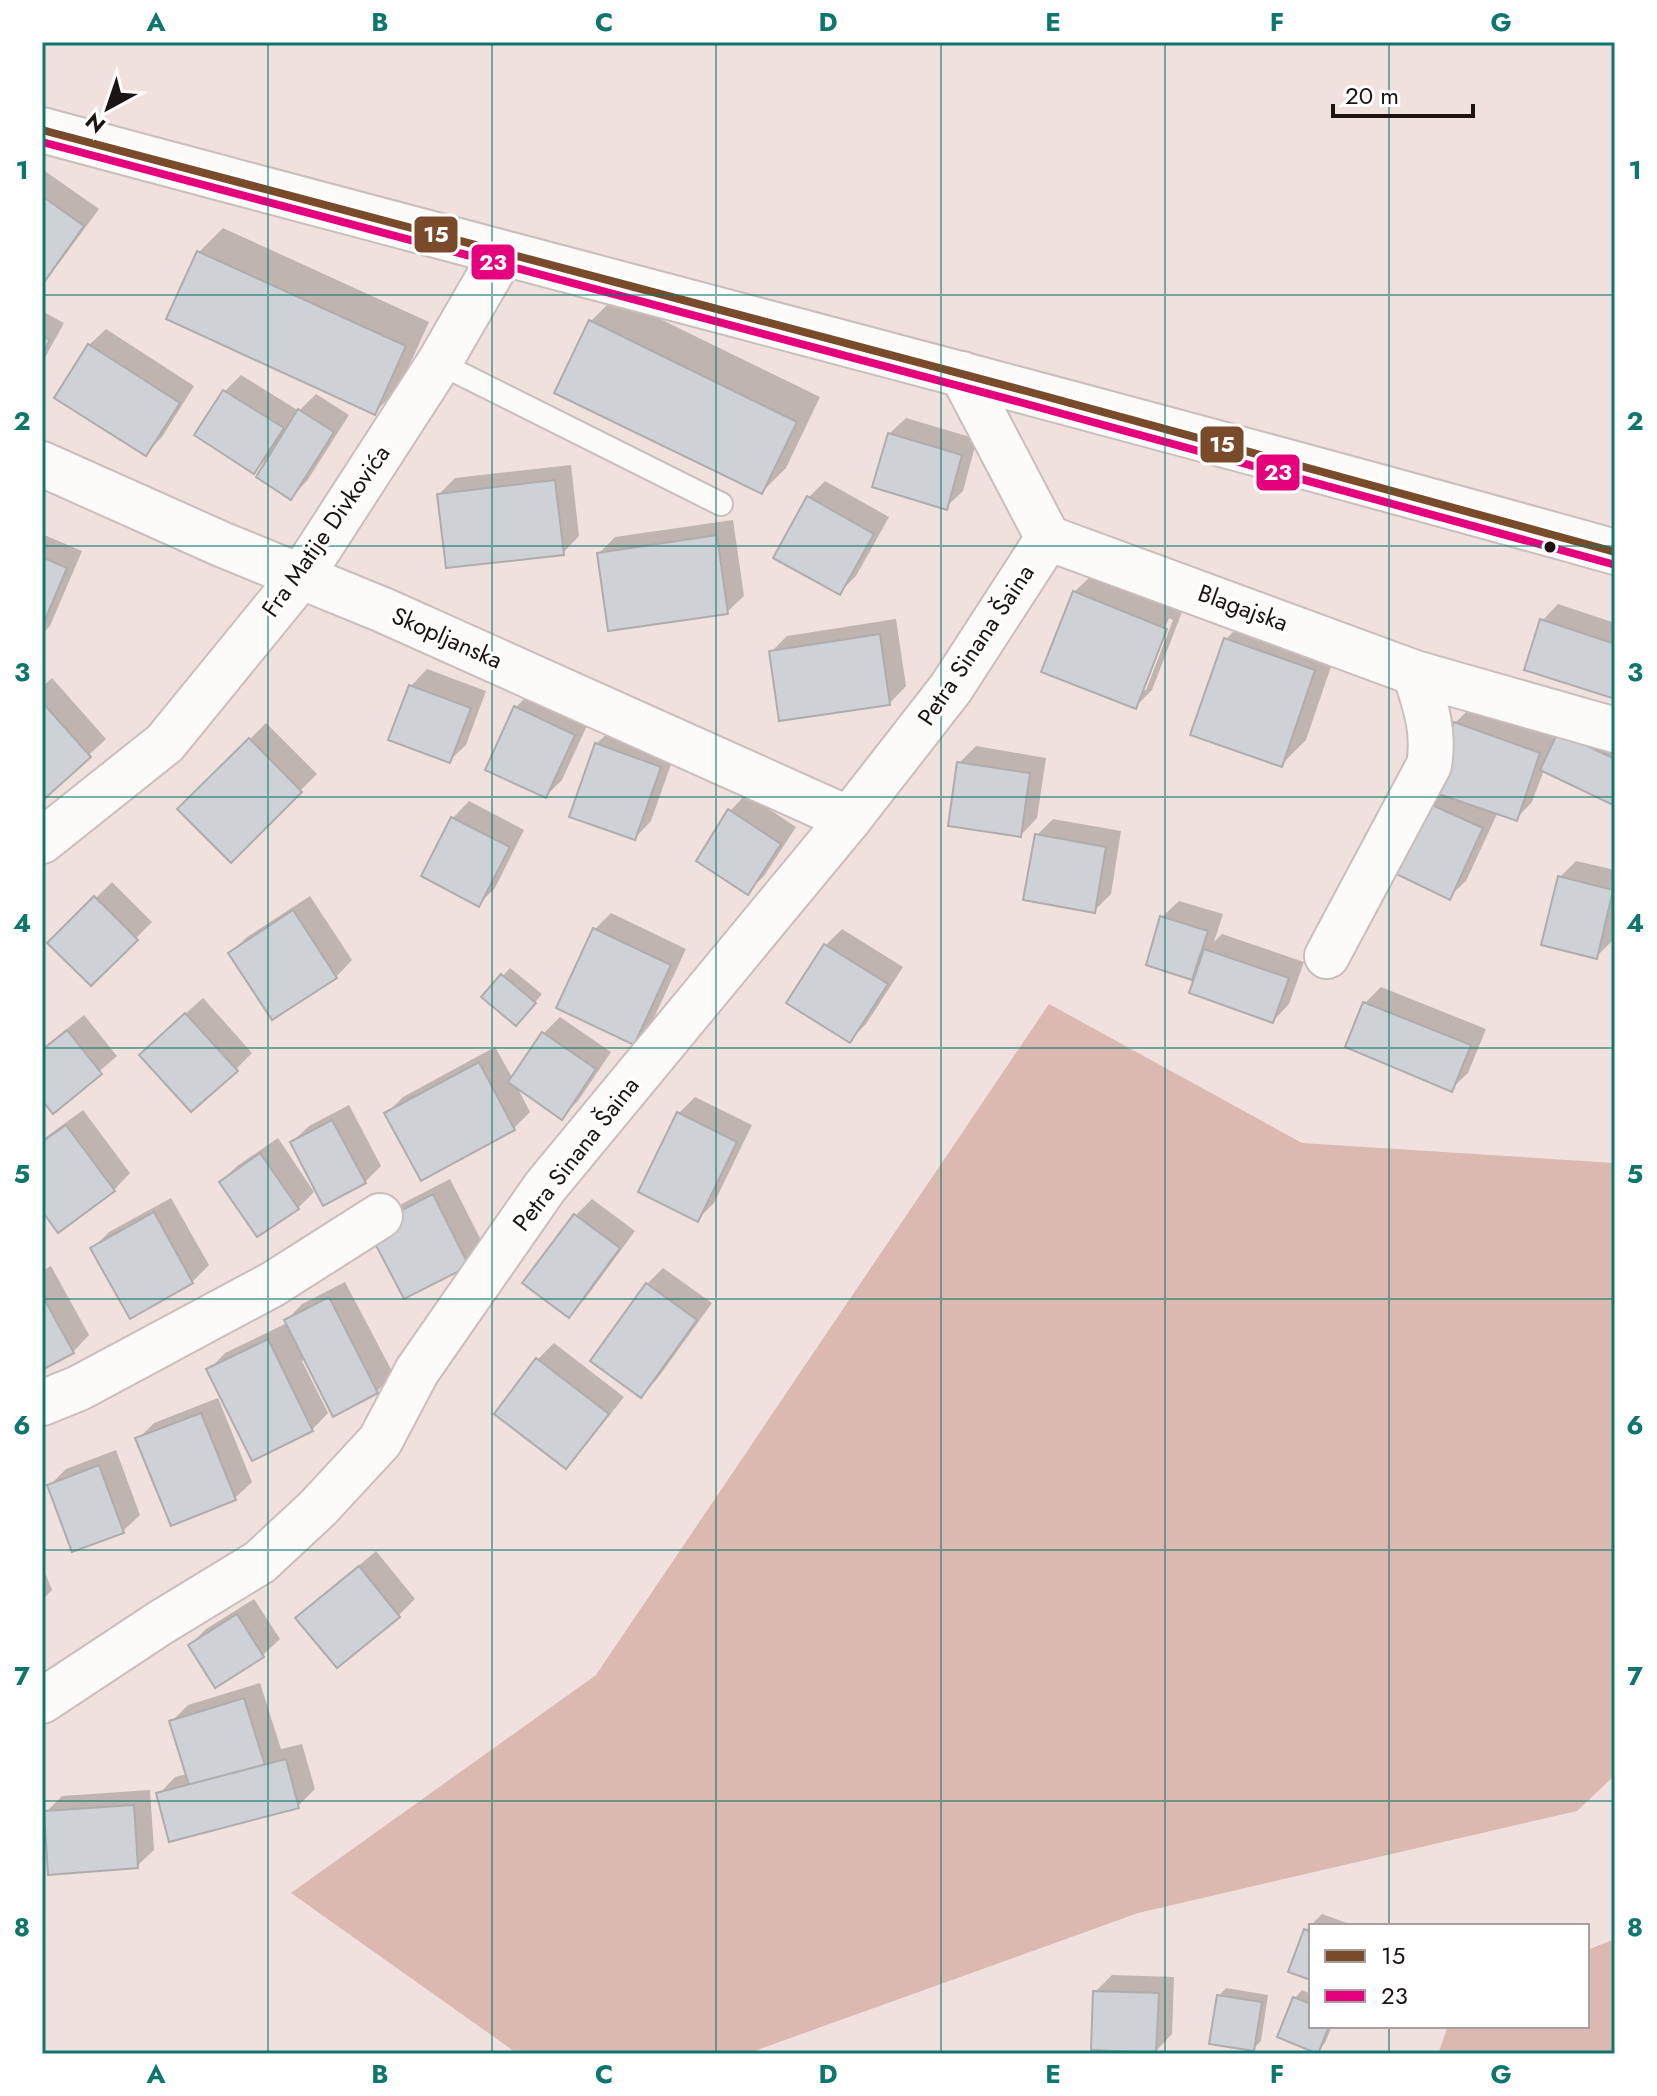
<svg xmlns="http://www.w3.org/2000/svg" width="1657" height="2096" font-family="Jost,sans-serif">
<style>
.forest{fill:#dbb8b0}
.shadow{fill:#0003;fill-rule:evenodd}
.building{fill:#ced1d5;stroke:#afacad;stroke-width:2}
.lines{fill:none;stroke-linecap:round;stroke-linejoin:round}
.lane-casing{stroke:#cabebc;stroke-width:26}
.street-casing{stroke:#cabebc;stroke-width:48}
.secondary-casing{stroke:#cabebc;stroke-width:48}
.lane{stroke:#fdfafa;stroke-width:22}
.street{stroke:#fdfafa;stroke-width:44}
.secondary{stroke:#fdfafa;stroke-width:44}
.bus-1-casing{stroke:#fff;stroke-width:14}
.bus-2-casing{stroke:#fff;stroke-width:14}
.bus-1{stroke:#7a4b2a;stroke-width:8}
.bus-2{stroke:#e5007d;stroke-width:8}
.grid{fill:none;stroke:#0f766e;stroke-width:2;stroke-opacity:0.55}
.bus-dot{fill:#1d1412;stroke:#fff;stroke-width:3}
.labels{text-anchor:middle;stroke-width:6;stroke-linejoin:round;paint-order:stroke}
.street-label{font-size:24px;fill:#1d1412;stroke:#fff}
.line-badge{stroke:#fff;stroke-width:3}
.badge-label{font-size:22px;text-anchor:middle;font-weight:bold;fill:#fff}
.neatline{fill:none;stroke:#0f766e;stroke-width:3}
.grid-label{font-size:26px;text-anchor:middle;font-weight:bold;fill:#0f766e}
</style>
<rect width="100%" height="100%" fill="#f0e1de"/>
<!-- forest -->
<g class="forest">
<polygon points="1049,1004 1302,1143 1615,1163 1615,1775 1577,1811 1138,1913 746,2054 518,2054 291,1893 596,1675"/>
<polygon points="1615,1939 1615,2054 1438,2054 1448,2026 1587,2026 1587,1950"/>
</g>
<!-- shadow -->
<g class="shadow">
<polygon points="42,169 99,209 42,286"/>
<polygon points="223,228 429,322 399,388 375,412 199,252"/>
<polygon points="615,297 820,397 786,468 762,492 591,321"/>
<polygon points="42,311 64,323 42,363"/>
<polygon points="106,329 194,386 162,437 146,453 89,345"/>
<polygon points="241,375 299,411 316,394 349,415 307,481 291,497 268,457 254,472 197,435 225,391"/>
<polygon points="906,418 977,439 963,491 946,507 889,434"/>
<polygon points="571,465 579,536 563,553 439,494 455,478"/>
<polygon points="825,481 889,517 856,576 840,592 808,498"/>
<polygon points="733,520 744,596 727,612 599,553 615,537"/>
<polygon points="42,534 82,551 50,626 42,634"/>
<path d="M1091,576L1182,612L1152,690L1136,706L1074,592ZM1169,618L1173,620L1146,690H1141Z"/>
<polygon points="1558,604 1615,623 1615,697 1542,621"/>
<polygon points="1250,615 1338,646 1306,740 1281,765 1226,639"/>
<polygon points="896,619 906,686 890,703 771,652 787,636"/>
<polygon points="427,669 486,691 466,745 449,761 411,686"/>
<polygon points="52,678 106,739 42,798 42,687"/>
<polygon points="532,691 590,719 562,780 546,796 515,708"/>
<polygon points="1472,706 1558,737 1615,735 1615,804 1544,770 1532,802 1516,819 1498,812 1466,881 1449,897 1390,869 1455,723"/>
<polygon points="266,723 317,774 231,860 180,809"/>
<polygon points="613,728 676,750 651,821 635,838 596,744"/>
<polygon points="976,746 1046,758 1037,818 1021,835 959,763"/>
<polygon points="746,794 796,827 764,876 748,892 730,811"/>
<polygon points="469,801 524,830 495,888 479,904 424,876 453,818"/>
<polygon points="1053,819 1121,831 1111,894 1094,911 1037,835"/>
<polygon points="1576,861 1615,870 1615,930 1612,941 1596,957 1560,877"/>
<polygon points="112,882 152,922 91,983 50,943"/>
<polygon points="310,896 352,960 336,977 230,953 247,937"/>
<polygon points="1179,901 1223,914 1214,942 1222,934 1304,962 1289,1004 1273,1021 1196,979 1148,963 1162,917"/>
<polygon points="611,913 686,949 650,1026 633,1042 595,929"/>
<polygon points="842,929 903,967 866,1024 849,1041 789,1002 826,945"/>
<polygon points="510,968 542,994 524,1016 484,997"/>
<polygon points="1381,987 1486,1029 1468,1073 1451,1089 1365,1003"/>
<polygon points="203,998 252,1053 236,1069 158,1038"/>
<polygon points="84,1015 117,1056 53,1111 42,1097 42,1049"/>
<polygon points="560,1017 611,1052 578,1101 562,1117 516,1085 530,1112 514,1128 386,1114 403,1097 495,1047 513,1079 544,1033"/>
<polygon points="695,1097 752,1125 714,1203 698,1219 641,1191 679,1113"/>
<polygon points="349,1105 381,1166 365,1182 292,1142 309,1126"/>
<polygon points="83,1110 130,1173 114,1190 42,1207 42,1140"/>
<polygon points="278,1138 314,1192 298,1208 221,1182 237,1166"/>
<polygon points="450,1179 485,1248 468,1264 386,1212"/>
<polygon points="171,1198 209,1265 192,1282 92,1249 109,1232"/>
<polygon points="592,1199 635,1231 585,1299 568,1315 525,1283 576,1215"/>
<polygon points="51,1266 89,1335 73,1352 42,1368 42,1271"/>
<polygon points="663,1268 712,1303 657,1379 641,1396 647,1284"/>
<polygon points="345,1282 394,1375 377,1391 334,1414 306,1359 302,1361 328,1413 312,1430 209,1370 225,1353 287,1323 286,1321 302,1304"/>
<polygon points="554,1343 624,1397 582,1450 566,1467 497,1413 538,1359"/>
<polygon points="218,1398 252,1482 235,1498 138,1439 154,1423"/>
<polygon points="116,1450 140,1515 123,1531 49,1486 66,1469"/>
<polygon points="376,1551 415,1599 399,1615 298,1618"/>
<polygon points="42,1565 52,1590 42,1600"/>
<polygon points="254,1599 280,1639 263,1655 215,1685 190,1645 206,1629"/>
<polygon points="260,1683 281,1749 302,1744 315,1789 298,1806 159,1794 175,1777 187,1774 172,1721 188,1705"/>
<polygon points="150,1790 154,1850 137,1866 46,1812 62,1796"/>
<polygon points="1322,1914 1355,1926 1311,1926 1311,1978 1306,1930"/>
<polygon points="1112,1975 1174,1977 1172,2034 1156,2051 1095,1992"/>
<polygon points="1226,1988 1268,1995 1261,2041 1253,2049 1219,1996"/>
<polygon points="1302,1990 1311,1994 1311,2026 1332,2026 1325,2043 1318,2051 1295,1998"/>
</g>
<!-- building -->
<g class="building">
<polygon points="42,196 84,226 42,285"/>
<polygon points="197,251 406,346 375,415 166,319"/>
<polygon points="589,320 797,422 762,494 554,393"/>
<polygon points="42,336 50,340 42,354"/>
<polygon points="88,344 180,403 146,456 54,398"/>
<polygon points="223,390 284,428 254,474 194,435"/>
<polygon points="298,409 334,432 291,500 256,477"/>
<polygon points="888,433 962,455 947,510 872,487"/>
<polygon points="555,480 564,555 446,568 437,494"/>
<polygon points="807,496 874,534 840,595 773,558"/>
<polygon points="717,535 728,614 608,631 597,553"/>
<polygon points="42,557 67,568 42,627"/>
<polygon points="1073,591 1167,629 1136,709 1041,672"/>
<polygon points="1540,619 1615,644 1615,699 1524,670"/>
<polygon points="880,634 890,705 779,721 769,651"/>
<polygon points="1224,638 1315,670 1282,767 1190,735"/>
<polygon points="409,685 471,708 450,763 388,740"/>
<polygon points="42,702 91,757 42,801"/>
<polygon points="514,706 575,735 546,798 485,770"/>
<polygon points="1454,722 1540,753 1517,821 1430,791"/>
<polygon points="1558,732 1615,759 1615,806 1540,770"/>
<polygon points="249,738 302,792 231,863 177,809"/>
<polygon points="595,743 661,767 635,840 569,817"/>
<polygon points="957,762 1030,773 1021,837 948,826"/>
<polygon points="1421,800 1483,828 1450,900 1388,870"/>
<polygon points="728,809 781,844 748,895 696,861"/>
<polygon points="451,817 510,847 479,907 421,876"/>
<polygon points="1035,834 1106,847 1095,913 1023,900"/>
<polygon points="1558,876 1613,890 1597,959 1541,945"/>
<polygon points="94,896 138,940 91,986 47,943"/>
<polygon points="293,910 337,978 272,1020 228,953"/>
<polygon points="1160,916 1208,931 1192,980 1146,965"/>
<polygon points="593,928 671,965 634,1045 556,1008"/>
<polygon points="824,944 888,984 850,1043 786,1003"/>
<polygon points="1204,949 1289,978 1273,1023 1189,993"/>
<polygon points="501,974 536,1003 516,1026 481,997"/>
<polygon points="1363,1002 1471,1045 1452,1092 1345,1047"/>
<polygon points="185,1013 238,1071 191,1112 139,1055"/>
<polygon points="67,1030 102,1074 53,1114 42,1100 42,1050"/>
<polygon points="542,1032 596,1069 562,1120 508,1082"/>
<polygon points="479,1062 515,1130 421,1181 384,1113"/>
<polygon points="677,1112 737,1142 698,1222 638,1192"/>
<polygon points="332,1120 366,1183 323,1206 290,1142"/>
<polygon points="66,1125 115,1191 58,1233 42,1211 42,1142"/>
<polygon points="260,1153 299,1209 257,1237 219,1182"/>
<polygon points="433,1194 469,1266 404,1299 367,1228"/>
<polygon points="154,1212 193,1283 130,1319 90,1248"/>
<polygon points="574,1214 620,1248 569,1318 522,1283"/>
<polygon points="646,1283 697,1320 641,1398 590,1361"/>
<polygon points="42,1295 74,1353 42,1370"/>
<polygon points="329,1297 378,1393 333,1417 284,1320"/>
<polygon points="268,1339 313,1431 252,1461 206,1369"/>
<polygon points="536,1358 609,1414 566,1469 494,1414"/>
<polygon points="201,1413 236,1500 171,1526 135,1438"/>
<polygon points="99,1465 124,1533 72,1552 47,1485"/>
<polygon points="359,1566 400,1617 337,1668 295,1618"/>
<polygon points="237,1614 264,1657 215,1688 188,1645"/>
<polygon points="244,1698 265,1765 189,1785 169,1721"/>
<polygon points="286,1759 299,1808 169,1842 156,1793"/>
<polygon points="134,1805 138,1868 48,1875 44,1811"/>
<polygon points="1304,1929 1311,1932 1311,1980 1288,1972"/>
<polygon points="1093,1991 1159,1993 1156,2053 1091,2050"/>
<polygon points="1217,1995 1262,2002 1254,2051 1209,2044"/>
<polygon points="1293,1997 1311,2004 1311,2026 1329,2026 1318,2054 1277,2037"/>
</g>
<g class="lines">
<!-- lane casing -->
<g class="lane-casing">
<polyline id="lane" points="439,363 721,504"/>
</g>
<!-- street casing -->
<g class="street-casing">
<g id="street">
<polyline points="962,374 1048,538 1415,673 1615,730"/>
<polyline points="42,464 221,544 383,610 849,819"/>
<polyline points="42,841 165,743 302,575 439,363 502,254"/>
<path d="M1327,956L1429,765C1435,731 1425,704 1415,673"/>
<polyline points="42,1403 79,1388 273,1284 380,1216"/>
<polyline points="42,1701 160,1623 260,1562 318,1508 380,1441 417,1371 545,1187 849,819 951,688 1048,538"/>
</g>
</g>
<!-- secondary casing -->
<g class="secondary-casing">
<path id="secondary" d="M42,130C566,271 1092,406 1615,552"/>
</g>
<!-- lane -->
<use href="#lane" class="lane"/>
<!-- street -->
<use href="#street" class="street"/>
<!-- secondary -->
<use href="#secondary" class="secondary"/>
<!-- bus-1 casing -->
<g class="bus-1-casing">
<polyline id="bus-1" points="42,130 1026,391 1615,552"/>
</g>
<!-- bus-2 casing -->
<g class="bus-2-casing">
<polyline id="bus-2" points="42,142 1023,403 1612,564"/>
</g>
<!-- bus-1 -->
<use href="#bus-1" class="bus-1"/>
<!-- bus-2 -->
<use href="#bus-2" class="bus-2"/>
</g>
<!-- grid -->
<path class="grid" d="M268,42V2054M492,42V2054M716,42V2054M941,42V2054M1165,42V2054M1389,42V1926M42,295H1615M42,546H1615M42,797H1615M42,1048H1615M42,1299H1615M42,1550H1615M42,1801H1615M1389,2026V2054"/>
<!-- markers -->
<circle class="bus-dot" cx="1550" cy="547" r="7"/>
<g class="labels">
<!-- street labels -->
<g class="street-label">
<text transform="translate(326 531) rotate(-55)" y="8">Fra Matije Divkovića</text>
<text transform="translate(1243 608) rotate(20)" y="8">Blagajska</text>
<text transform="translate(447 638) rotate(24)" y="8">Skopljanska</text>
<text transform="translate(976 645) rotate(-56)" y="8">Petra Sinana Šaina</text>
<text transform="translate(576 1154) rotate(-52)" y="8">Petra Sinana Šaina</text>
</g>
</g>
<g class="line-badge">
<rect x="413" y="215" width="46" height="39" rx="8" fill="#7a4b2a"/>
<rect x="470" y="243" width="46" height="38" rx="8" fill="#e5007d"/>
<rect x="1199" y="425" width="46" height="39" rx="8" fill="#7a4b2a"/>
<rect x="1255" y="453" width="46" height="39" rx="8" fill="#e5007d"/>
</g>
<g class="badge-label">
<text x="436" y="242">15</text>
<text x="493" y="270">23</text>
<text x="1222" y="452">15</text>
<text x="1278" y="480">23</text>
</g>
<!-- border -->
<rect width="1657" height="2096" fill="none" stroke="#ffffff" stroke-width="88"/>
<!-- legend -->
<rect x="1309" y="1924" width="280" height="104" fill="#ffffff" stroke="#a5a1a0" stroke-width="2"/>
<rect x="1325" y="1950" width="40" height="12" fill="#7a4b2a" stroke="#a5a1a0" stroke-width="2"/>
<text x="1381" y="1964" font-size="24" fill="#1d1412">15</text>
<rect x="1325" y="1990" width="40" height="12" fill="#e5007d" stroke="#a5a1a0" stroke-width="2"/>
<text x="1381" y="2004" font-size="24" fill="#1d1412">23</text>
<!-- north arrow -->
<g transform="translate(108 108) rotate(220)" stroke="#ffffff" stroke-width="6" paint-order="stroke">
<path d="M0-6L14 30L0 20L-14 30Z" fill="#1d1412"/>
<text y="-12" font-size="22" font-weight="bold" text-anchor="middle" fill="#1d1412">N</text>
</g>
<!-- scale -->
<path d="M1333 104v12h140v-12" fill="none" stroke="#1d1412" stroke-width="4"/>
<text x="1345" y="104" font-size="24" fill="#1d1412" stroke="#ffffff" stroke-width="6" paint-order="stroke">20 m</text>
<rect x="44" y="44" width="1569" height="2008" class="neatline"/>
<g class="grid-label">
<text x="156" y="31">A</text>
<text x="380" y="31">B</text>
<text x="604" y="31">C</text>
<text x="828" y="31">D</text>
<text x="1053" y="31">E</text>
<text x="1277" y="31">F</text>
<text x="1501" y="31">G</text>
<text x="22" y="179">1</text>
<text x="1635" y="179">1</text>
<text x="22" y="430">2</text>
<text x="1635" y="430">2</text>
<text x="22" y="681">3</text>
<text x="1635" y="681">3</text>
<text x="22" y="932">4</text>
<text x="1635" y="932">4</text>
<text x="22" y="1183">5</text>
<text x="1635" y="1183">5</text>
<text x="22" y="1434">6</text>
<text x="1635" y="1434">6</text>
<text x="22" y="1685">7</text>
<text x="1635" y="1685">7</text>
<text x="22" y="1936">8</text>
<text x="1635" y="1936">8</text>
<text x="156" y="2083">A</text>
<text x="380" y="2083">B</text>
<text x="604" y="2083">C</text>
<text x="828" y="2083">D</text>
<text x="1053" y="2083">E</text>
<text x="1277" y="2083">F</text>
<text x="1501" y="2083">G</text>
</g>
</svg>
